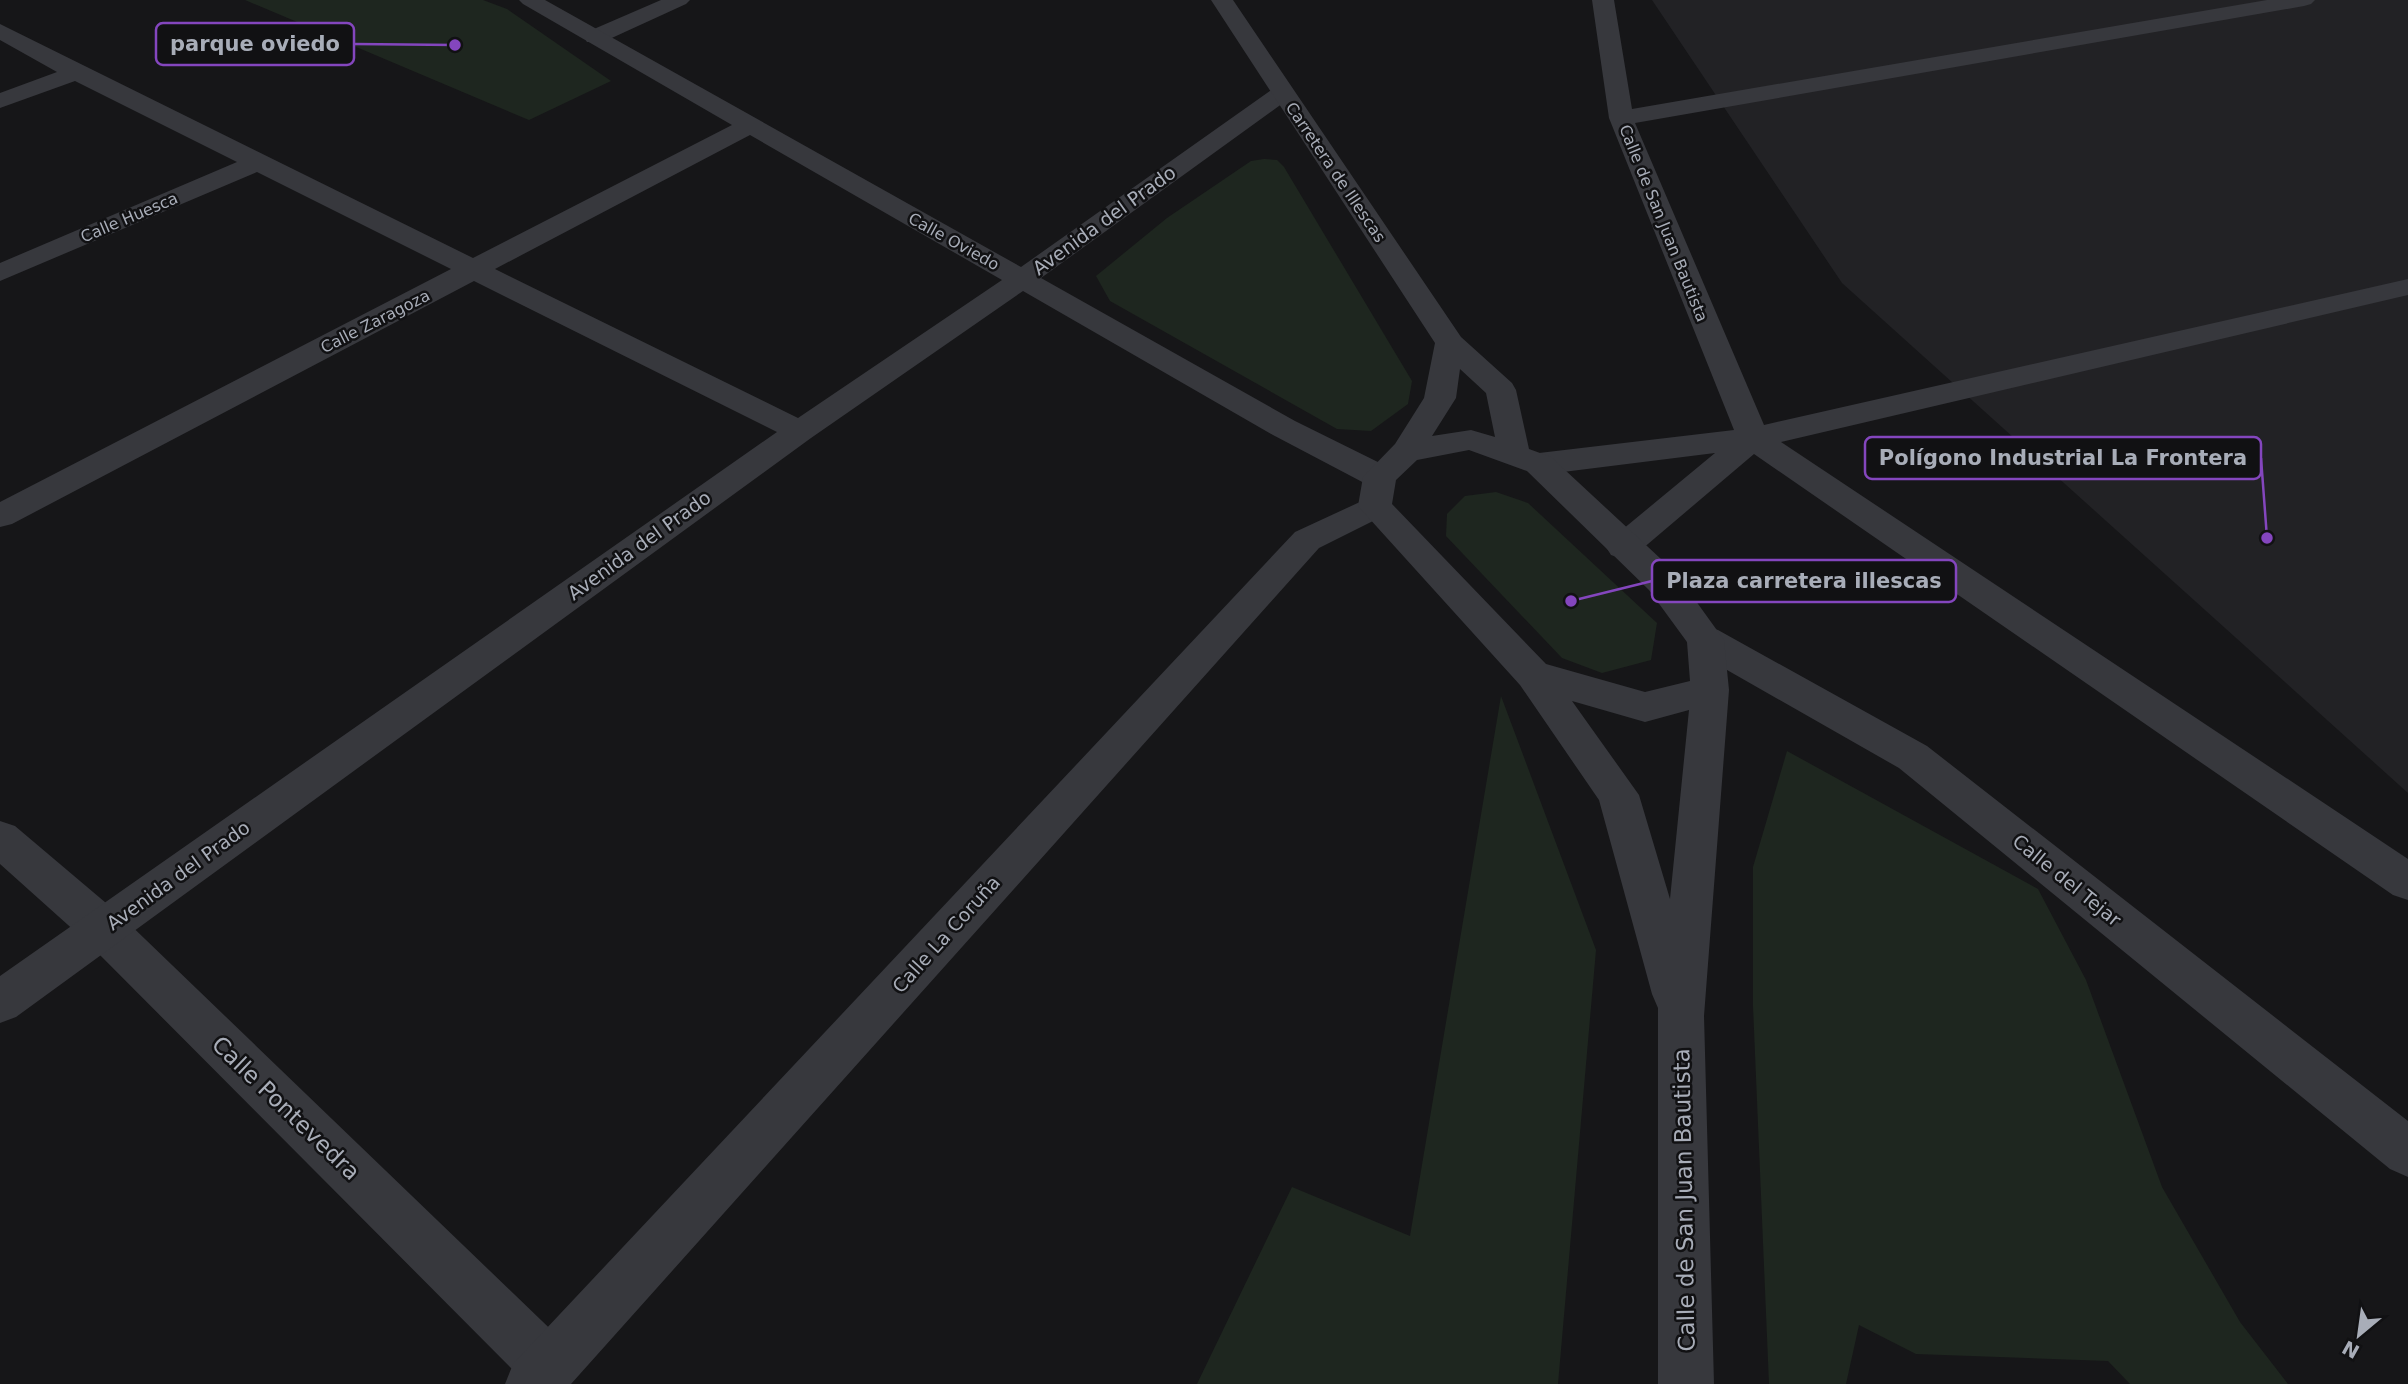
<svg xmlns="http://www.w3.org/2000/svg" width="2408" height="1384" font-family="'DejaVu Sans',sans-serif">
<style>
.built{fill:#222225}
.green{fill:#1e261f}
.lines{fill:none;stroke-linecap:round;stroke-linejoin:round}
.pedestrian{fill:#37383d;fill-rule:evenodd}
.minor{fill:#37383d;fill-rule:evenodd}
.tertiary{fill:#37383d;fill-rule:evenodd}
.labels{text-anchor:middle;stroke-width:5;stroke-linejoin:round;paint-order:stroke}
.far-street-label{font-size:16px;fill:#a8adb8;stroke:#111113}
.street-label{font-size:19px;fill:#a8adb8;stroke:#111113}
.near-street-label{font-size:23px;fill:#a8adb8;stroke:#111113}
.leader{fill:none;stroke:#8446be;stroke-width:2.5}
.callout-dot{fill:#8446be;stroke:#111113;stroke-width:2.5}
.callout{fill:#111113;stroke:#8446be;stroke-width:2.5}
.callout-label{font-size:21px;text-anchor:middle;font-weight:bold;fill:#a8adb8}
</style>
<rect width="100%" height="100%" fill="#161618"/>
<!-- built -->
<polygon class="built" points="1652,0 2408,0 2408,793 1842,283"/>
<!-- green -->
<g class="green">
<polygon points="245,0 483,0 507,9 611,81 529,120"/>
<polygon points="1264,159 1277,160 1284,167 1412,381 1408,404 1371,431 1337,429 1110,301 1096,276 1167,218 1251,161"/>
<polygon points="1496,492 1528,503 1657,623 1651,660 1602,673 1562,658 1446,536 1447,514 1465,496"/>
<polygon points="1501,696 1596,950 1558,1384 1197,1384 1292,1187 1410,1236"/>
<polygon points="1787,751 2038,889 2086,980 2162,1187 2240,1322 2288,1384 2130,1384 2108,1361 1916,1354 1859,1325 1846,1384 1769,1384 1753,1006 1753,867"/>
</g>
<g class="lines">
<!-- pedestrian -->
<g class="pedestrian">
<polygon points="661,0 690,0 686,4 603,42 587,42 584,37 587,32"/>
<polygon points="0,821 15,826 119,914 569,1347 577,1367 570,1384 527,1384 87,942 0,864"/>
</g>
<!-- minor -->
<g class="minor">
<path d="M519,0H545L1021,267L1274,88H1290L1294,93L1290,98L1041,278L1295,421L1392,469L1397,477L1392,485L1380,488L1368,485L1273,435L1023,291L811,438L16,1017L0,1023V976L777,432L474,281L12,524L0,527V502L451,269L257,172L0,281V263L237,162L75,81L0,108V93L57,72L0,40V24L473,258L732,125L523,4ZM750,135L1002,280L798,418L495,269Z"/>
<polygon points="1592,0 1614,0 1632,109 2267,0 2315,0 2311,4 2304,6 1635,123 1764,425 2408,279 2408,295 1781,442 2408,859 2408,900 2393,895 1754,454 1635,555 1623,559 1611,555 1606,547 1611,539 1715,453 1539,475 1527,471 1523,464 1527,457 1539,453 1734,430 1609,118"/>
<polygon points="1375,495 1387,498 1392,506 1387,514 1319,548 571,1384 505,1384 513,1364 1295,532"/>
<polygon points="1705,626 1718,630 1927,746 2408,1121 2408,1177 2390,1169 1899,768 1692,650 1686,640 1692,630"/>
</g>
<!-- tertiary -->
<path class="tertiary" d="M1211,0H1233L1461,337L1512,383L1516,390L1529,449L1551,457L1675,572L1724,640L1729,690L1704,1016L1714,1384H1658V1008L1652,994L1599,800L1520,685L1358,506L1363,477L1395,444L1424,398L1435,343ZM1460,369L1486,393L1495,437L1471,430L1432,436L1456,398ZM1469,450L1527,471L1649,590L1687,642L1690,681L1645,692L1546,664L1392,504L1396,480L1417,460ZM1572,701L1645,722L1689,710L1670,899L1639,795Z"/>
</g>
<g class="labels">
<!-- far-street labels -->
<g class="far-street-label">
<text transform="translate(1336 172) rotate(56)" y="6">Carretera de Illescas</text>
<text transform="translate(129 217) rotate(-23)" y="6">Calle Huesca</text>
<text transform="translate(1664 223) rotate(68)" y="6">Calle de San Juan Bautista</text>
<text transform="translate(954 241) rotate(29)" y="6">Calle Oviedo</text>
<text transform="translate(375 321) rotate(-27)" y="6">Calle Zaragoza</text>
</g>
<!-- street labels -->
<g class="street-label">
<text transform="translate(1104 220) rotate(-36)" y="7">Avenida del Prado</text>
<text transform="translate(639 545) rotate(-36)" y="7">Avenida del Prado</text>
<text transform="translate(178 875) rotate(-36)" y="7">Avenida del Prado</text>
<text transform="translate(2067 880) rotate(39)" y="7">Calle del Tejar</text>
<text transform="translate(946 934) rotate(-48)" y="7">Calle La Coruña</text>
</g>
<!-- near-street labels -->
<g class="near-street-label">
<text transform="translate(286 1108) rotate(44)" y="8">Calle Pontevedra</text>
<text transform="translate(1684 1200) rotate(-91)" y="8">Calle de San Juan Bautista</text>
</g>
</g>
<!-- callouts -->
<path class="leader" d="M455 45L354 44M2267 538L2261 458M1571 601L1652 581"/>
<g class="callout-dot">
<circle cx="455" cy="45" r="7"/>
<circle cx="2267" cy="538" r="7"/>
<circle cx="1571" cy="601" r="7"/>
</g>
<g class="callout">
<rect x="156" y="23" width="198" height="42" rx="7"/>
<rect x="1865" y="437" width="396" height="42" rx="7"/>
<rect x="1652" y="560" width="304" height="42" rx="7"/>
</g>
<g class="callout-label">
<text x="255" y="51">parque oviedo</text>
<text x="2063" y="465">Polígono Industrial La Frontera</text>
<text x="1804" y="588">Plaza carretera illescas</text>
</g>
<!-- north arrow -->
<g transform="translate(2359 1335) rotate(209)" stroke="#111113" stroke-width="5" paint-order="stroke">
<path d="M0-5L12 26L0 18L-12 26Z" fill="#a8adb8"/>
<text y="-10" font-size="19" font-weight="bold" text-anchor="middle" fill="#a8adb8">N</text>
</g>
</svg>
